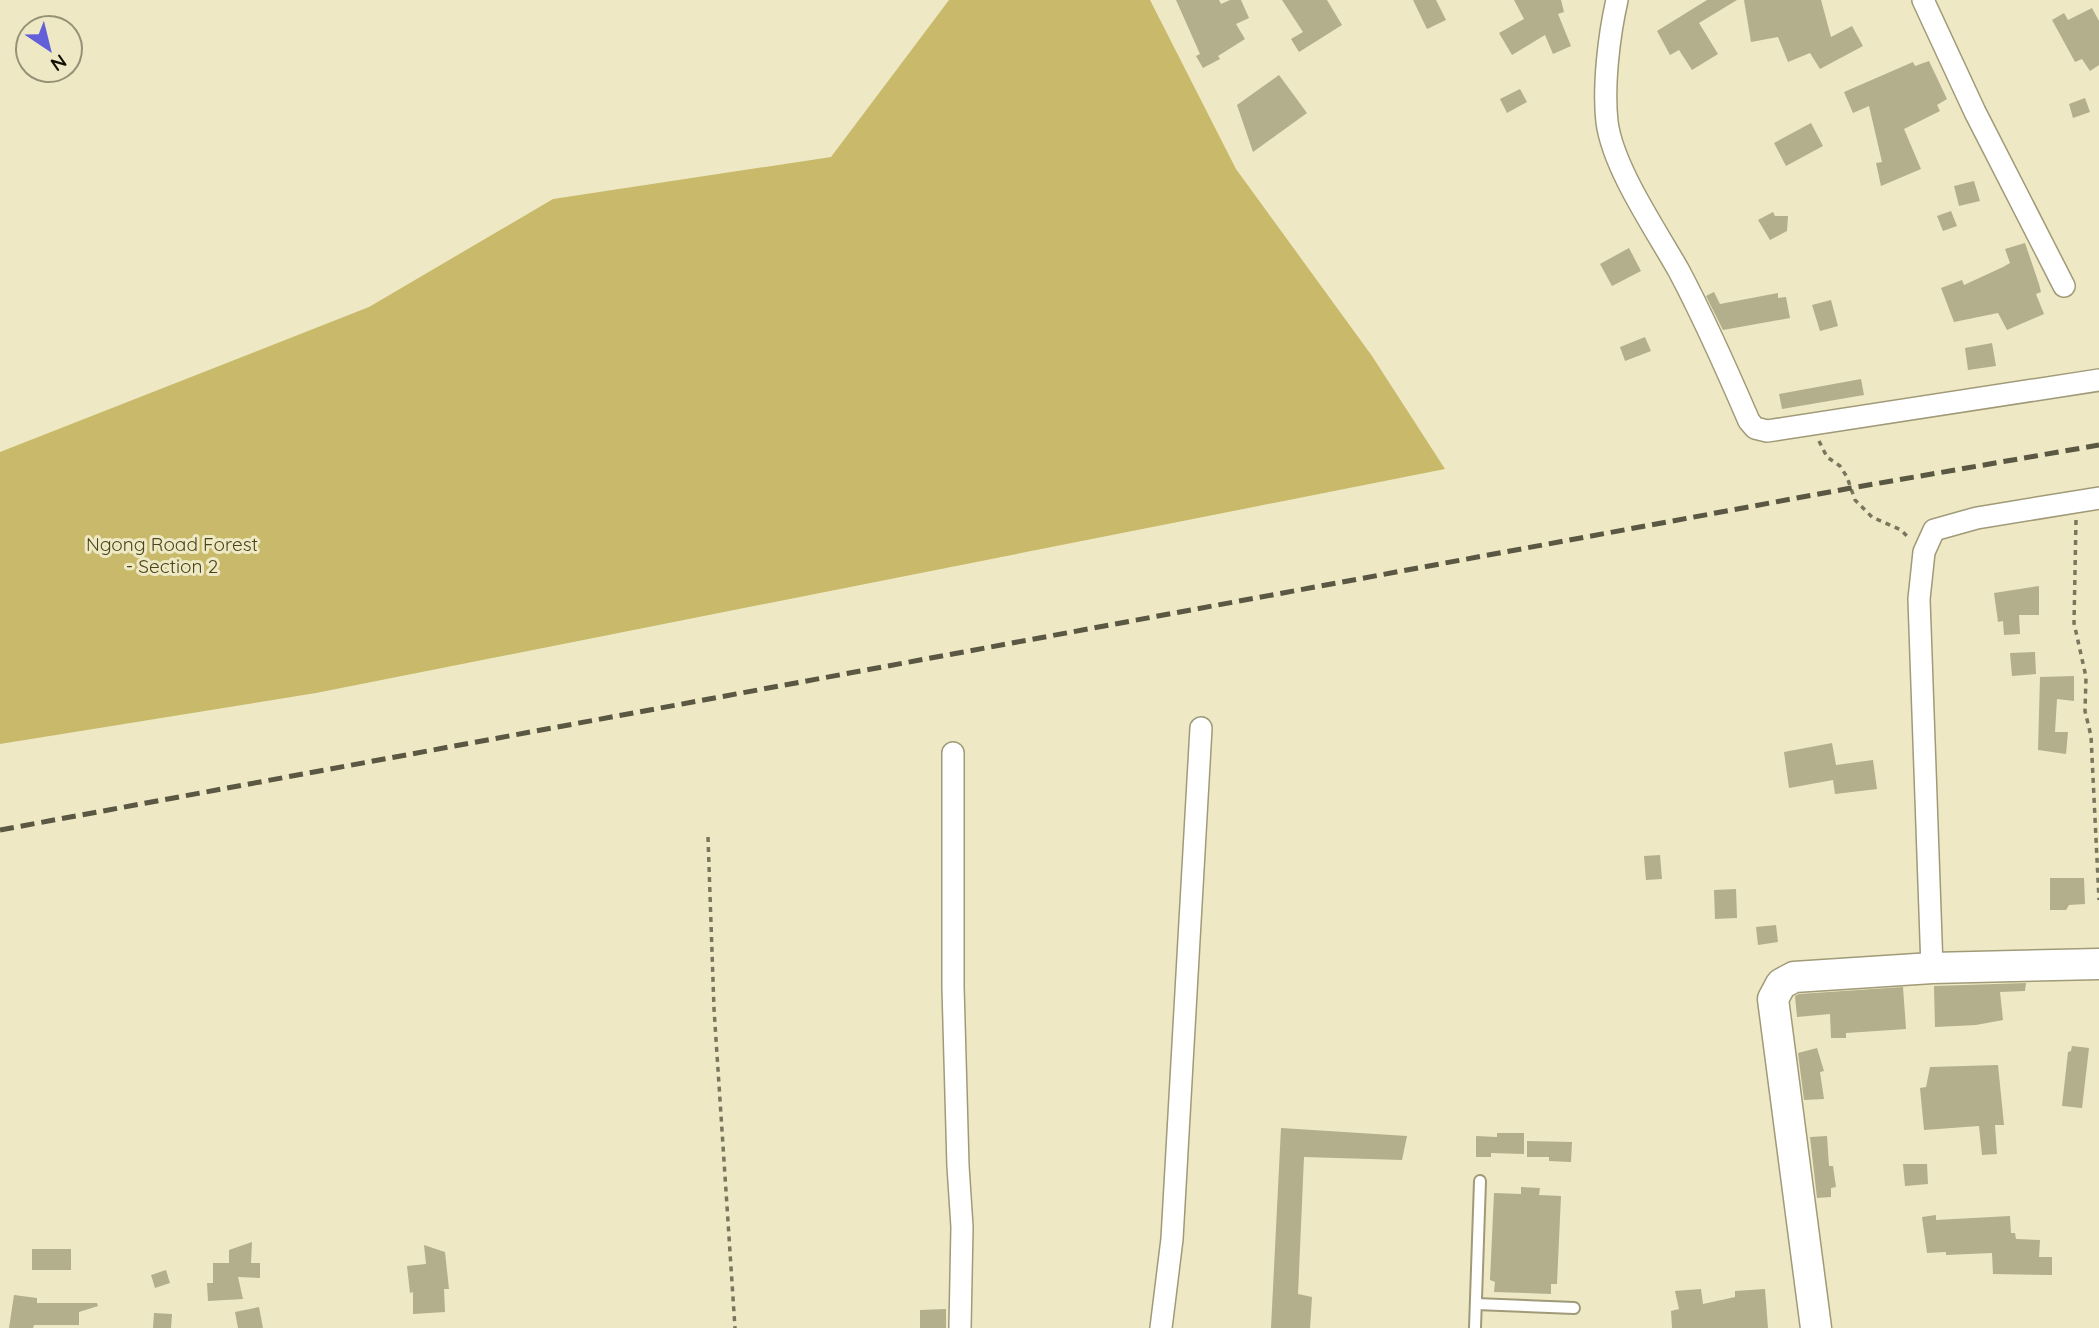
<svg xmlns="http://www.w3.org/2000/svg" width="2099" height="1328" font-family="Quicksand,sans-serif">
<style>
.green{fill:#c8ba6a}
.building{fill:#b3ae8b}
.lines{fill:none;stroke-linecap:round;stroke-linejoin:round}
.lane-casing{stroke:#a09a78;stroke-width:14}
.street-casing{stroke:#a09a78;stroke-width:24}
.secondary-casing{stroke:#a09a78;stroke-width:33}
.path{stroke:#79765e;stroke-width:3.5;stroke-dasharray:5 5;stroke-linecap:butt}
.lane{stroke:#fff;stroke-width:10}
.street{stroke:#fff;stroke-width:21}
.secondary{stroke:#fff;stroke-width:30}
.rail{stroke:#5a5743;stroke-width:5;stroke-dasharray:14 7;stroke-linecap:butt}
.labels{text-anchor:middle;stroke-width:6;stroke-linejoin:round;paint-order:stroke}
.park-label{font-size:19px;fill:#4b4419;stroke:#eee9c4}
</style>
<rect width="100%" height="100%" fill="#eee9c4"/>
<!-- green -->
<polygon class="green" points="949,0 1150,0 1236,169 1372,356 1445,469 316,693 0,744 0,452 369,307 553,199 831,157"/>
<!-- building -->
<g class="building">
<polygon points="1176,0 1219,0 1221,4 1230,0 1241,0 1249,18 1236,24 1245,39 1218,56 1220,59 1203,68 1196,56 1200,54"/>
<polygon points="1282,0 1327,0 1342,25 1299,52 1291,39 1303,32"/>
<polygon points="1413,0 1436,0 1446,20 1427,29"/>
<polygon points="1514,0 1561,0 1564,12 1558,14 1571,46 1553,54 1545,35 1512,55 1499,33 1524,19"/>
<polygon points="1707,0 1737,0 1699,23 1718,54 1692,70 1679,50 1670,55 1657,31"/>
<polygon points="1744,0 1821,0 1831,37 1852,26 1863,46 1820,69 1810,53 1788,62 1778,37 1751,42"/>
<polygon points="2092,8 2099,21 2099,65 2090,71 2082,59 2075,62 2052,20 2064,13 2068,20"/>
<polygon points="1929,61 1947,99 1937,105 1940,111 1904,129 1921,169 1881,186 1876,163 1882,162 1869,106 1853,113 1844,92 1913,62 1915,66"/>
<polygon points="1279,75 1307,113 1253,152 1237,105"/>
<polygon points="1520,89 1527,102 1507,113 1500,99"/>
<polygon points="2085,98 2090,112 2073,118 2069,104"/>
<polygon points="1811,123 1823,146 1786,166 1774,143"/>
<polygon points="1974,181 1980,201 1959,206 1954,186"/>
<polygon points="1951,211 1957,226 1943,231 1937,216"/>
<polygon points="1773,212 1775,216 1788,216 1787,231 1770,240 1758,220"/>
<polygon points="2025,243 2039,284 2041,292 2036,294 2044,314 2007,330 1998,313 1954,322 1941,288 1962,280 1964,285 2003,267 2010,263 2005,249"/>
<polygon points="1629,248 1641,271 1612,286 1600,264"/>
<polygon points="1714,292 1720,304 1778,293 1778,298 1786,297 1790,318 1723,330 1706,296"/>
<polygon points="1831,300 1838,326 1820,331 1812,305"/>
<polygon points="1645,337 1651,351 1625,361 1620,347"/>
<polygon points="1992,343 1996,366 1968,370 1965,348"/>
<polygon points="1861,379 1864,395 1782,409 1779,394"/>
<polygon points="2039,586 2039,615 2019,615 2020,634 2004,635 2003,621 1998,622 1994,593"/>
<polygon points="2035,652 2036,674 2012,676 2010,653"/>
<polygon points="2074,676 2074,701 2057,699 2055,732 2068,732 2066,754 2038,750 2040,677"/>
<polygon points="1832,743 1836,765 1873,760 1877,789 1835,794 1833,780 1789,788 1784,752"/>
<polygon points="1660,855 1662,879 1646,880 1644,856"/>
<polygon points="2050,878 2084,878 2085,904 2069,905 2066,910 2050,910"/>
<polygon points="1736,889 1737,918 1715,919 1714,890"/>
<polygon points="1776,925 1778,942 1758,945 1756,927"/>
<polygon points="2026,983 2025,991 2000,992 2003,1020 1976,1025 1935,1027 1934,986"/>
<polygon points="1903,987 1906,1029 1846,1033 1846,1038 1831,1038 1830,1014 1797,1017 1795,996 1799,994"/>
<polygon points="2072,1046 2089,1048 2082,1108 2062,1106 2068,1052 2071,1051"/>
<polygon points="1817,1048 1824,1071 1820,1072 1824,1099 1804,1100 1798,1053"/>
<polygon points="1998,1065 2004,1125 1995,1125 1997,1154 1982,1155 1979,1126 1924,1130 1920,1088 1926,1087 1930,1067"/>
<polygon points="1281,1128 1407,1136 1402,1160 1304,1157 1298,1294 1312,1297 1310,1328 1271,1328"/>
<polygon points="1497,1133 1524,1133 1524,1154 1491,1153 1491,1157 1476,1157 1476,1136 1497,1137"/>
<polygon points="1827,1136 1829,1166 1833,1166 1836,1187 1831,1188 1831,1197 1817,1198 1810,1137"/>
<polygon points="1527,1141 1572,1142 1571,1162 1549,1161 1549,1157 1527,1157"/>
<polygon points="1903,1164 1927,1164 1928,1184 1905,1186"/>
<polygon points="1521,1187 1540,1188 1539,1195 1561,1196 1557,1284 1551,1284 1551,1294 1494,1292 1495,1282 1490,1280 1494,1193 1521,1194"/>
<polygon points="1936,1215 1936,1220 2010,1216 2011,1233 2015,1233 2016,1239 2040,1240 2039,1257 2052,1257 2052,1275 1993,1274 1992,1253 1946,1255 1946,1252 1927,1253 1922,1217"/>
<polygon points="252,1242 251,1263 260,1263 260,1278 238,1277 243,1299 208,1301 207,1283 213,1283 213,1263 229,1263 229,1250"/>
<polygon points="424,1245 445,1252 449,1289 444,1289 445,1312 413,1314 413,1292 410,1293 407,1266 426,1264"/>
<rect x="32" y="1249" width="39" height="21"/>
<polygon points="166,1270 170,1283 155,1288 151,1275"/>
<polygon points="1701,1289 1703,1304 1735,1297 1735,1291 1765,1289 1768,1328 1672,1328 1671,1311 1679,1309 1675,1291"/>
<polygon points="14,1295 37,1298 37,1303 97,1303 98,1306 79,1312 79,1325 34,1325 33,1328 9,1328"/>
<polygon points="259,1307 263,1328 238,1328 235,1312"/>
<polygon points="946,1309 946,1328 920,1328 920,1310"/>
<polygon points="154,1313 172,1314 171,1328 153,1328"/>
</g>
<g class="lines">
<!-- lane casing -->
<g class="lane-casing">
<g id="lane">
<polyline points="1476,1304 1574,1308"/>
<polyline points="1475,1328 1480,1181"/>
</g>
</g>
<!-- street casing -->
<g class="street-casing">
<g id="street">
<path d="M1617,0C1609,35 1603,86 1607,122C1613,168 1656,230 1679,271C1705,320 1727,370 1749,421L1755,428L1767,431L2099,380"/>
<polyline points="1923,0 1975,112 2064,286"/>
<polyline points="953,753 953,987 958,1166 962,1227 960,1328"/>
<polyline points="1932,968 1919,599 1924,552 1934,530 1977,518 2099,498"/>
<polyline points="1161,1328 1172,1239 1201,728"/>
</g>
</g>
<!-- secondary casing -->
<g class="secondary-casing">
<polyline id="secondary" points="1816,1328 1773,999 1781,984 1794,977 1932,968 2099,964"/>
</g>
<!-- path -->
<g class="path">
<polyline points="1819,441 1827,457 1840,466 1847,477 1855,500 1872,517 1901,530 1910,539"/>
<polyline points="2076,520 2074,623 2086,677 2085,711 2091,736 2099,900"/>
<polyline points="708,837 714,1009 735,1328"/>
</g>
<!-- lane -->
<use href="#lane" class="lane"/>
<!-- street -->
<use href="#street" class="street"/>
<!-- secondary -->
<use href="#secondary" class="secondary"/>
<!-- rail -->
<polyline class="rail" points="0,830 1851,488 2099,445"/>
</g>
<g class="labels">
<!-- park labels -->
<g class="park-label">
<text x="172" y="551">Ngong Road Forest<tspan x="172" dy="22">- Section 2</tspan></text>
</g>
</g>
<!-- north arrow -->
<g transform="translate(49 49) rotate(145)"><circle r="33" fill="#eee9c4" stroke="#969277" stroke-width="2"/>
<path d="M0-5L12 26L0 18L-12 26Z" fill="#625fd8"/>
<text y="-10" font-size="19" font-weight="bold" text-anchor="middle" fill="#121004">N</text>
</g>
</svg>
